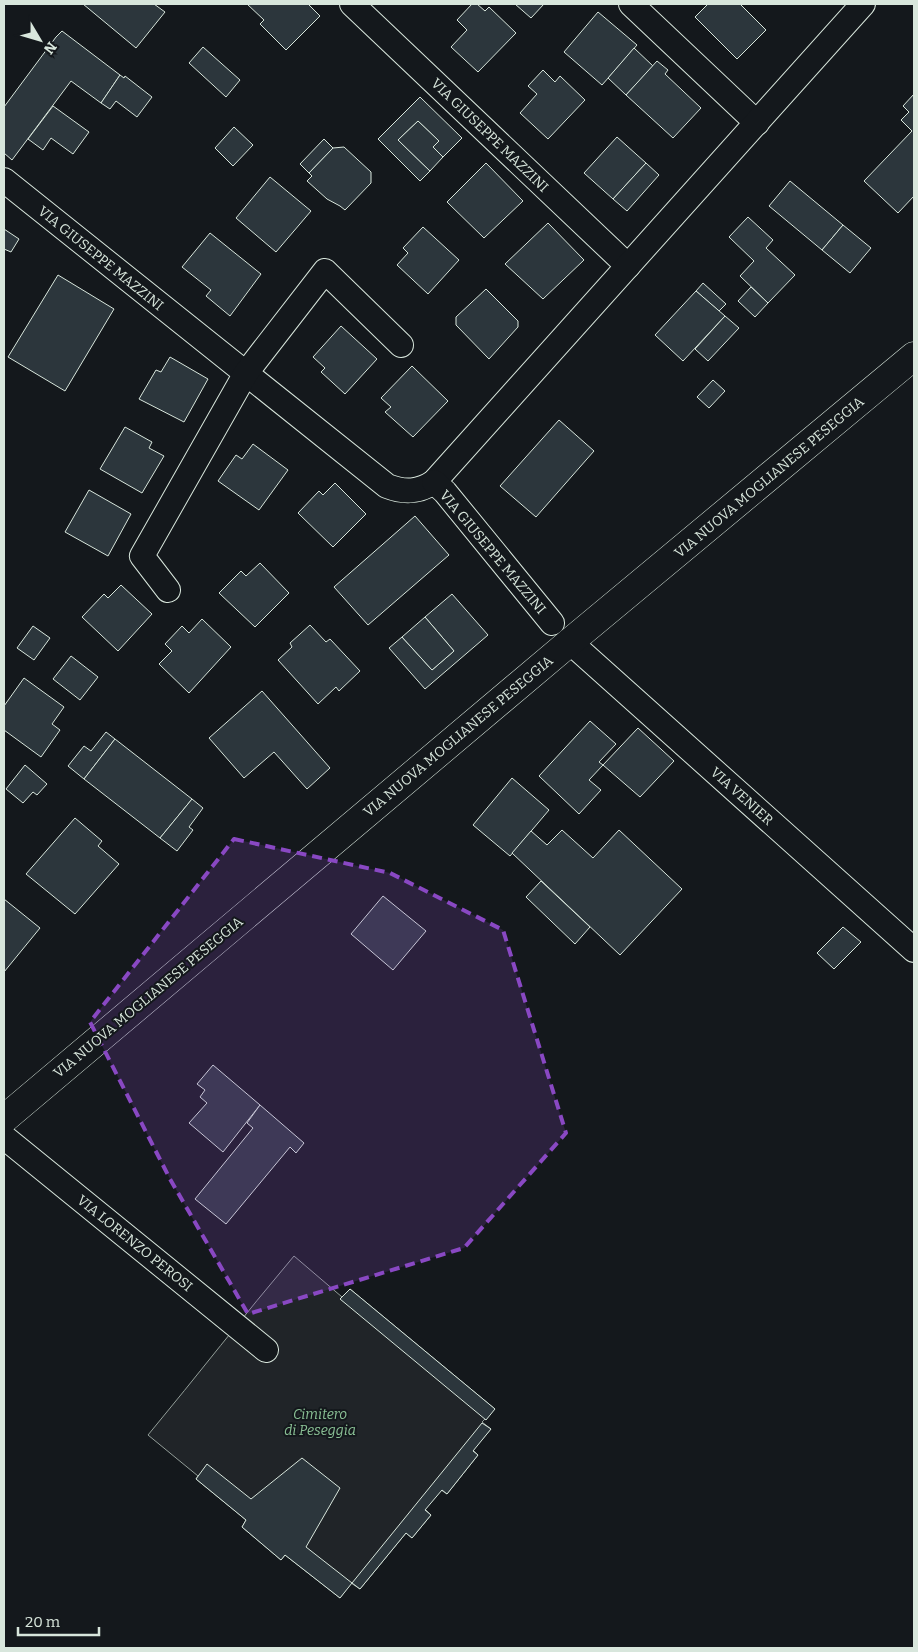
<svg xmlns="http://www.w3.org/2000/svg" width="918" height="1652" font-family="Bitter,serif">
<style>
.green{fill:#202428;stroke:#939e99}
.building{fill:#2c363c;stroke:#d8e6dc}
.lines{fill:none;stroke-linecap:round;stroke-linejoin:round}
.street-casing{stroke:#d8e6dc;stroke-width:26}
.secondary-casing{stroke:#d8e6dc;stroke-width:29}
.street{stroke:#14181c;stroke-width:24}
.secondary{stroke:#14181c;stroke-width:28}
.marked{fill:#8948c3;fill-opacity:0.2;stroke:#8948c3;stroke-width:4;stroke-dasharray:10 6;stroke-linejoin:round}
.labels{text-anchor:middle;stroke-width:4;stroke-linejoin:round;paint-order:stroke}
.street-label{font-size:14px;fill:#d8e6dc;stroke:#14181c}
.park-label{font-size:14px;font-style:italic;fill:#8ac095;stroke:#14181c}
</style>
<rect width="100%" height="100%" fill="#14181c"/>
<!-- green -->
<path class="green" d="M294,1256L342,1297L350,1289L495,1409L482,1422L491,1429L473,1450L478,1455L447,1494L441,1490L425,1509L431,1515L412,1538L406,1533L360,1589L351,1583L340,1598L285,1555L281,1560L242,1527L246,1520L196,1479L198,1476L148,1435C197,1376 244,1315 294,1256Z"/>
<!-- building -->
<g class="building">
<polygon points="83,4 154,4 165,12 136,48"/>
<polygon points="247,4 308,4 320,16 286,50 260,24 264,20"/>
<polygon points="472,4 477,4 485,11 489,7 516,33 478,72 451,47 467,30 457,20"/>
<polygon points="515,4 544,4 531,18"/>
<polygon points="708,4 740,4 766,30 737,59 695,17"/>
<polygon points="598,12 637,45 602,85 564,52"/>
<polygon points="62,31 120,75 101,103 71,81 12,160 4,153 4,107 56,37"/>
<polygon points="203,47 240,80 226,97 189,63"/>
<polygon points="634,48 653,66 626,95 608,78"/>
<polygon points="657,61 668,70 665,74 701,108 673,138 626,95"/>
<polygon points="543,70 555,82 560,76 585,100 548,139 520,113 537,94 528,86"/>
<polygon points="120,75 124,78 125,76 152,97 137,117 116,101 110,109 101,103"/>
<polygon points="914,94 914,196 898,213 864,181 912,131 901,120 909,112 903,106"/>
<polygon points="420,97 462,138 443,157 433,147 439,141 418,121 398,140 430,171 420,181 378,139"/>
<polygon points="53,106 89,132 73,154 51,138 43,150 28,139"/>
<polygon points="418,121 439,141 433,147 443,157 430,171 398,140"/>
<polygon points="234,127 253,145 233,166 215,148"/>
<polygon points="617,137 646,163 613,199 584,173"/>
<polygon points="324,139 333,148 309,173 300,164"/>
<polygon points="344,147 371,172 371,183 345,210 340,206 327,199 307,181 312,176 309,173 333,148"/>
<polygon points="486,163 523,201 484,238 447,202"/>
<polygon points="646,163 659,175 627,211 613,199"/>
<polygon points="270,177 311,211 276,252 236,218"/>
<polygon points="790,181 843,225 822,250 769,206"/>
<polygon points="748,217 773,240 766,248 795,275 768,303 740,276 754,261 729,237"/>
<polygon points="548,223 584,260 543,299 505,264"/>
<polygon points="843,225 871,248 850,273 822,250"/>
<polygon points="423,227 459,260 428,294 397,265 408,253 403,248"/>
<polygon points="4,229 19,239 11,252 4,249"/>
<polygon points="210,233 261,274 230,316 206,296 211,290 182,267"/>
<polygon points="58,275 114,309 65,391 8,357"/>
<polygon points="703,283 726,304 719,311 696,291"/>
<polygon points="751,287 768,303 755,317 738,301"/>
<polygon points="486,289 518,321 518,327 489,359 456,325 456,317"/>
<polygon points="696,291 725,316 683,361 655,335"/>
<polygon points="725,316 739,328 708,361 695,349"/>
<polygon points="341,326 377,359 345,394 321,372 325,368 313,357"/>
<polygon points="170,357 208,379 184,422 139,399 156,370 161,372"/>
<polygon points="412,366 448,401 413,437 385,412 391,407 381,398"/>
<polygon points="713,380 725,391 709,408 697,397"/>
<polygon points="559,420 594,451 536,517 500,486"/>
<polygon points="125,427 152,442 149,448 164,456 142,493 100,469"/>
<polygon points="253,444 288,470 259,510 218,481 236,455 242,459"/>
<polygon points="335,483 366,514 333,547 298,513 319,491 323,495"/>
<polygon points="89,490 131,514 108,556 65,532"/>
<polygon points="415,516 449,555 368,625 334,587"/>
<polygon points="260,563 289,593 255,627 219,593 241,571 246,576"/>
<polygon points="121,585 152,614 118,651 82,617 104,594 108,598"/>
<polygon points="452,594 488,635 425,689 389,648 402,637 432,670 454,651 425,617"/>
<polygon points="425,617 454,651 432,670 402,637"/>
<polygon points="202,619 231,647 189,693 159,664 172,651 165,644 182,626 189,633"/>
<polygon points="310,625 326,642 330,639 360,671 339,691 336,687 318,704 278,660 292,647 290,643"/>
<polygon points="33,626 50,638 34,660 17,648"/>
<polygon points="71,656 98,677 80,700 53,679"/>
<polygon points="24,678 64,707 52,724 60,730 41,757 4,730 4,706"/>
<polygon points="262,691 330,768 307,789 274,752 244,778 209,738"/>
<polygon points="590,721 616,744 599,762 603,765 589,780 601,790 579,814 539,776"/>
<polygon points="638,728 674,761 640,797 603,765"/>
<polygon points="106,732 115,739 84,779 68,766 84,746 91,751"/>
<polygon points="115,739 192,799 160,838 84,779"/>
<polygon points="25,765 47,784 37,795 33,792 23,803 6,789"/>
<polygon points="512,778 549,810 510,856 473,825"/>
<polygon points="192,799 203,808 189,827 193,830 177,851 160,838"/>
<polygon points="75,818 102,841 98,846 119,864 75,914 26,874"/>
<polygon points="562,830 593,858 619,830 682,889 620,955 512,853 531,831 547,845"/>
<polygon points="541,881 590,927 575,944 526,897"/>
<polygon points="383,896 426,931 393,970 351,934"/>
<polygon points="4,899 40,928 4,972"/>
<polygon points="843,927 861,942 834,969 817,953"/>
<polygon points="213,1065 260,1105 223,1152 189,1123 207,1103 200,1097 205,1090 197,1084"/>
<polygon points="260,1105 304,1143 296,1153 290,1147 226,1224 195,1199 253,1128 247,1123"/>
<polygon points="350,1289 495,1409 486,1420 340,1299"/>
<polygon points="482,1423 491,1429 473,1451 478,1455 447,1494 442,1490 425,1510 431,1515 412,1538 406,1533 360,1589 352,1583"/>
<polygon points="302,1458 340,1488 306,1547 352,1583 340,1598 285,1555 281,1560 242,1527 246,1520 196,1479 207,1464 251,1499"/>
</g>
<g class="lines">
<!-- street casing -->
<g class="street-casing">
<g id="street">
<polyline points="352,4 628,266"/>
<polyline points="631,4 757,123"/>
<path d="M4,180L387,486C405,493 419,492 434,482L863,4"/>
<polyline points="434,482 445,492 552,623"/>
<polyline points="168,590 142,556 246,373 325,271 401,345"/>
<polyline points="570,642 914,950"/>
<polyline points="4,1137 266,1350"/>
</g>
</g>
<!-- secondary casing -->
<g class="secondary-casing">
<polyline id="secondary" points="4,1119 570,642 914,356"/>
</g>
<!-- street -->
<use href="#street" class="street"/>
<!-- secondary -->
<use href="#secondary" class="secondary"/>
</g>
<!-- marked area -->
<path class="marked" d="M234,839L390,873L503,930L566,1133L464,1248L248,1314L170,1179L90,1022Z"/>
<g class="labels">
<!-- street labels -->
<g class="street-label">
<text transform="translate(490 135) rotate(44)" y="5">VIA GIUSEPPE MAZZINI</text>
<text transform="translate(101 258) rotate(39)" y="5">VIA GIUSEPPE MAZZINI</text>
<text transform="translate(769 477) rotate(-40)" y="5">VIA NUOVA MOGLIANESE PESEGGIA</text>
<text transform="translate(493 552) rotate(50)" y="5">VIA GIUSEPPE MAZZINI</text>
<text transform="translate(458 736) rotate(-40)" y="5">VIA NUOVA MOGLIANESE PESEGGIA</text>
<text transform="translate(742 796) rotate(42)" y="5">VIA VENIER</text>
<text transform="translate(148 997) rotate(-40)" y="5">VIA NUOVA MOGLIANESE PESEGGIA</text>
<text transform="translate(135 1243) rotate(39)" y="5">VIA LORENZO PEROSI</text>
</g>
<!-- park labels -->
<g class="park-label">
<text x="320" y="1419">Cimitero<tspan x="320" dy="16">di Peseggia</tspan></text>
</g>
</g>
<!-- border -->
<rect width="918" height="1652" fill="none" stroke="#d8e6dc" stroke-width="10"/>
<!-- north arrow -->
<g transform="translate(40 40) rotate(128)" stroke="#14181c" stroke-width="4" paint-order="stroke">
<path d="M0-4L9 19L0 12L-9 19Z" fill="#d8e6dc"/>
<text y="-8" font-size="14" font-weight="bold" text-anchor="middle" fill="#d8e6dc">N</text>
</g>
<!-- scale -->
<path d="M18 1627v8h81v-8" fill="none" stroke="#d8e6dc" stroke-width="2.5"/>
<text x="25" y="1627" font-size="15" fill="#d8e6dc" stroke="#14181c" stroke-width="4" paint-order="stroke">20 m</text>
</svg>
